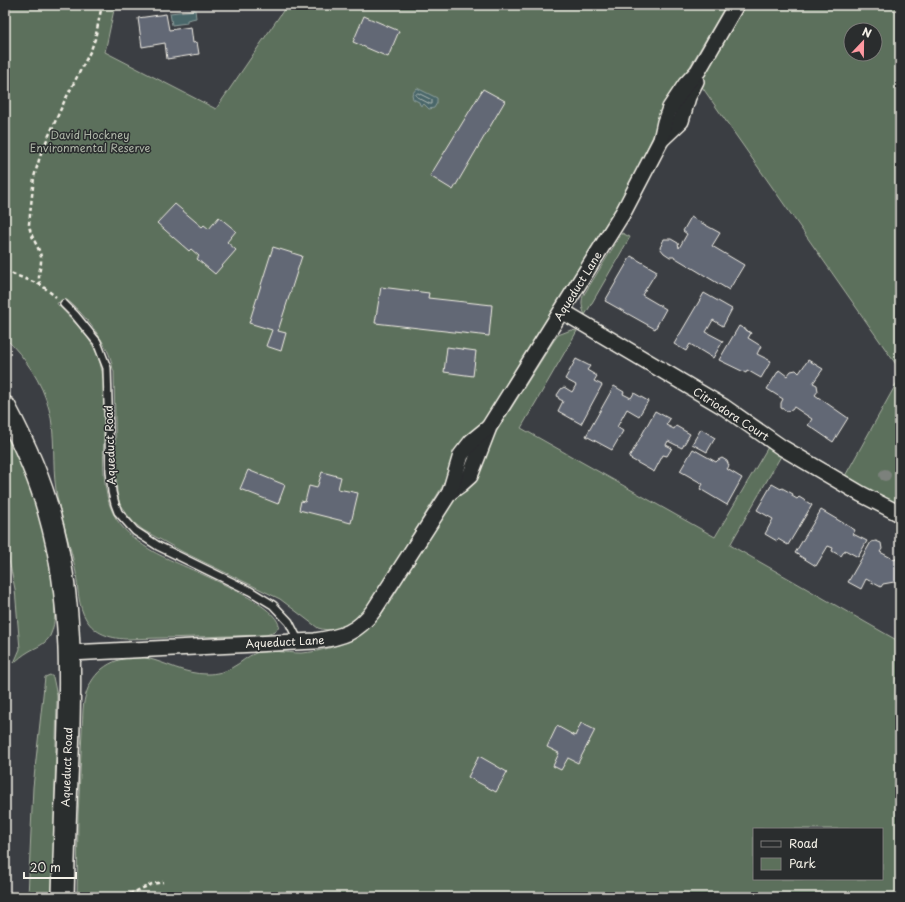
<svg xmlns="http://www.w3.org/2000/svg" width="905" height="902" font-family="'Playpen Sans',sans-serif">
<style>
.green{fill:#5c705b;stroke:#a8b0a2;fill-rule:evenodd}
.water{fill:#486669;stroke:#8d9e9c}
.lines{fill:none;stroke-linecap:round;stroke-linejoin:round}
.shore{stroke:#afb9b5;stroke-width:1}
.building{fill:#626775;stroke:#f4f1e8}
.service-casing{stroke:#f4f1e8;stroke-width:10}
.minor-casing{stroke:#f4f1e8;stroke-width:18}
.secondary-casing{stroke:#f4f1e8;stroke-width:24}
.path{stroke:#f4f1e8;stroke-width:2.5;stroke-dasharray:4 3;stroke-linecap:butt}
.service{stroke:#2a2d2e;stroke-width:7}
.minor{stroke:#2a2d2e;stroke-width:15}
.secondary{stroke:#2a2d2e;stroke-width:21}
.tree{fill:#7b817b}
.labels{text-anchor:middle;stroke-width:3;stroke-linejoin:round;paint-order:stroke}
.park-label{font-size:11px;fill:#b0b7a9;stroke:#2a2d2e}
.street-label{font-size:11px;fill:#f4f1e8;stroke:#2a2d2e}
</style>
<rect width="100%" height="100%" fill="#3b3e43"/>
<filter id="ink" filterUnits="userSpaceOnUse"><feTurbulence type="fractalNoise" baseFrequency=".025" numOctaves="2"/><feDisplacementMap in="SourceGraphic" scale="8" xChannelSelector="R" yChannelSelector="G"/><feConvolveMatrix kernelMatrix="1 2 1 2 8 2 1 2 1" color-interpolation-filters="sRGB"/></filter>
<g filter="url(#ink)">
<!-- green -->
<g class="green">
<path d="M5,5H115L105,52L216,109L287,5H726L685,75L666,100L661,112L653,136L627,190L368,606C364,611 360,618 355,622C346,629 329,632 318,628L280,599L183,552L143,530L133,522L120,505L117,493L116,477L114,372C112,367 112,362 110,357C105,341 81,310 67,300L57,303L58,305C74,322 94,339 100,363C113,407 91,482 117,520C126,533 140,544 154,552C177,565 276,601 279,626L275,632L266,635L125,639C110,638 95,634 86,619C78,606 78,588 76,573C71,545 60,518 56,490C52,463 56,435 49,409C42,382 25,357 5,338Z"/>
<path d="M746,5H900V370L700,84ZM851,30H875V54H851Z"/>
<path d="M622,233L630,237L585,315C582,308 581,303 583,296Z"/>
<path d="M571,330L577,331L521,428L715,537L768,447L781,456L730,545L900,642V897H77L78,817L83,710C85,683 100,662 128,658C134,657 140,656 146,658C168,663 183,674 207,674C215,674 226,672 233,667C241,663 247,656 256,653C270,649 286,653 301,653C321,652 342,645 358,635C383,621 395,592 410,569C424,547 438,525 452,503L460,493L488,445L553,342L558,335ZM754,829H882V879H754Z"/>
<polygon points="900,377 900,507 845,476"/>
<path d="M5,427C13,444 21,462 28,480C41,514 50,551 53,587C55,603 57,621 50,636C45,645 36,647 28,652C23,655 18,659 14,663L20,649L15,589L5,541Z"/>
<polygon points="50,675 53,677 57,696 53,873 51,896 51,897 28,897 33,787 45,677"/>
</g>
<!-- water -->
<g class="water">
<polygon points="195,10 196,18 187,20 187,23 172,25 170,13"/>
<polygon points="417,88 437,98 437,103 434,108 429,109 424,104 422,106 420,105 419,102 413,99 412,94"/>
</g>
<g class="lines">
<!-- shore -->
<polygon class="shore" points="418,93 432,100 432,104 430,104 417,97 416,95"/>
</g>
<!-- building -->
<g class="building">
<polygon points="166,14 169,30 191,27 193,43 197,42 199,54 167,59 165,43 142,47 138,18"/>
<polygon points="364,16 399,31 388,57 353,42"/>
<polygon points="483,89 505,101 453,190 430,176"/>
<polygon points="175,204 202,227 204,225 209,229 219,217 236,231 227,242 236,250 215,274 197,259 199,256 191,249 189,251 157,223"/>
<polygon points="691,217 720,233 712,246 744,265 729,290 674,257 670,257 664,253 660,248 664,239 671,239 678,243 679,248 687,234 683,231"/>
<polygon points="273,247 302,256 278,331 286,333 281,351 266,346 272,330 249,323"/>
<polygon points="631,256 657,271 642,295 666,309 655,329 605,301"/>
<polygon points="381,287 429,293 428,298 492,305 489,336 375,323"/>
<polygon points="704,293 732,309 723,326 713,320 706,332 723,341 713,358 690,344 686,351 674,344"/>
<polygon points="739,326 751,333 748,338 761,346 757,354 771,361 761,378 747,370 746,373 719,360"/>
<polygon points="447,347 476,351 473,376 444,372"/>
<polygon points="576,359 590,366 587,370 597,376 594,381 602,385 581,424 558,411 563,401 559,399 557,395 561,389 564,387 572,392 576,385 565,379"/>
<polygon points="808,360 823,369 813,383 817,385 818,391 815,395 848,418 833,442 808,425 812,419 794,407 792,410 787,411 781,408 781,403 783,399 767,389 779,370 787,376 791,371 796,370 799,373"/>
<polygon points="614,386 624,392 623,394 631,398 634,393 648,401 639,416 627,409 617,427 623,431 612,450 586,436"/>
<polygon points="655,411 670,419 666,425 674,429 676,426 690,434 682,448 668,441 666,445 672,448 667,456 663,455 654,472 629,458"/>
<polygon points="701,429 715,438 707,452 692,444"/>
<polygon points="693,449 716,462 718,460 722,458 727,461 729,466 727,469 742,478 727,505 700,489 703,484 680,471"/>
<polygon points="248,470 285,485 278,504 240,489"/>
<polygon points="322,472 341,477 338,489 358,493 351,523 299,510 301,501 305,502 309,486 317,488"/>
<polygon points="772,484 781,489 782,488 793,494 792,496 797,499 799,497 812,505 788,545 778,539 777,541 765,534 773,519 757,510"/>
<polygon points="821,510 855,530 853,534 867,541 858,557 845,550 841,556 832,551 833,548 828,546 816,566 795,553"/>
<polygon points="876,541 881,543 882,549 880,552 895,560 899,554 900,555 900,585 894,582 883,584 881,587 866,579 861,589 848,582 871,542"/>
<polygon points="581,723 595,730 578,763 568,758 561,770 553,766 559,753 547,747 557,726 575,736"/>
<polygon points="479,756 507,772 496,792 468,777"/>
</g>
<g class="lines">
<!-- service casing -->
<g class="service-casing">
<polyline id="service" points="64,304 75,315 97,342 107,368 110,471 112,492 115,504 118,512 135,531 158,546 250,591 273,605 289,622 299,642"/>
</g>
<!-- minor casing -->
<g class="minor-casing">
<g id="minor">
<polyline points="661,140 681,121 688,97 696,81"/>
<polyline points="562,311 724,407 781,447 861,494 900,514"/>
<polyline points="450,492 460,485 470,476 489,427 624,211 661,140 665,122 670,108 686,84 698,71 736,5"/>
<path d="M70,653L315,641C343,637 357,633 374,610L450,492L461,455L472,441L488,428"/>
</g>
</g>
<!-- secondary casing -->
<g class="secondary-casing">
<path id="secondary" d="M5,407C23,441 39,475 49,513C74,600 71,690 67,779C65,819 64,858 63,897"/>
</g>
<!-- path -->
<g class="path">
<polyline points="5,271 41,285 56,297"/>
<path d="M41,285C36,277 42,267 41,257C39,246 30,237 29,224L34,177L41,153L64,102L91,50L95,39L102,5"/>
<polyline points="123,897 152,884 163,882"/>
</g>
<!-- service -->
<use href="#service" class="service"/>
<!-- minor -->
<use href="#minor" class="minor"/>
<!-- secondary -->
<use href="#secondary" class="secondary"/>
</g>
<!-- trees -->
<circle class="tree" cx="885" cy="475" r="6"/>
</g>
<g class="labels">
<!-- park labels -->
<g class="park-label">
<text x="90" y="139">David Hockney<tspan x="90" dy="13">Environmental Reserve</tspan></text>
</g>
<!-- street labels -->
<g class="street-label">
<text transform="translate(578 286) rotate(-58)" y="4">Aqueduct Lane</text>
<text transform="translate(731 414) rotate(33)" y="4">Citriodora Court</text>
<text transform="translate(110 445) rotate(-92)" y="4">Aqueduct Road</text>
<text transform="translate(285 642) rotate(-3)" y="4">Aqueduct Lane</text>
<text transform="translate(67 767) rotate(-88)" y="4">Aqueduct Road</text>
</g>
</g>
<!-- margin -->
<rect width="905" height="902" fill="none" stroke="#2a2d2e" stroke-width="20"/>
<rect x="10" y="10" width="885" height="882" fill="none" stroke="#f4f1e8" stroke-width="1.5" filter="url(#ink)"/>
<!-- legend -->
<rect x="753" y="828" width="130" height="52" fill="#2a2d2e" stroke="#7b7b78"/>
<rect x="761" y="841" width="20" height="6" fill="#2a2d2e" stroke="#7b7b78"/>
<text x="789" y="848" font-size="12" fill="#f4f1e8">Road</text>
<rect x="761" y="858" width="20" height="12" fill="#5c705b" stroke="#7b7b78"/>
<text x="789" y="868" font-size="12" fill="#f4f1e8">Park</text>
<!-- north arrow -->
<g transform="translate(863 42) rotate(22)"><circle r="19" fill="#2a2d2e" stroke="#7b7b78"/>
<path d="M0-3L7 15L0 10L-7 15Z" fill="#ff9aa2"/>
<text y="-6" font-size="11" font-weight="bold" text-anchor="middle" fill="#f4f1e8">N</text>
</g>
<!-- scale -->
<path d="M24 872v6h52v-6" fill="none" stroke="#f4f1e8" stroke-width="2"/>
<text x="30" y="872" font-size="12" fill="#f4f1e8" stroke="#2a2d2e" stroke-width="3" paint-order="stroke">20 m</text>
</svg>
